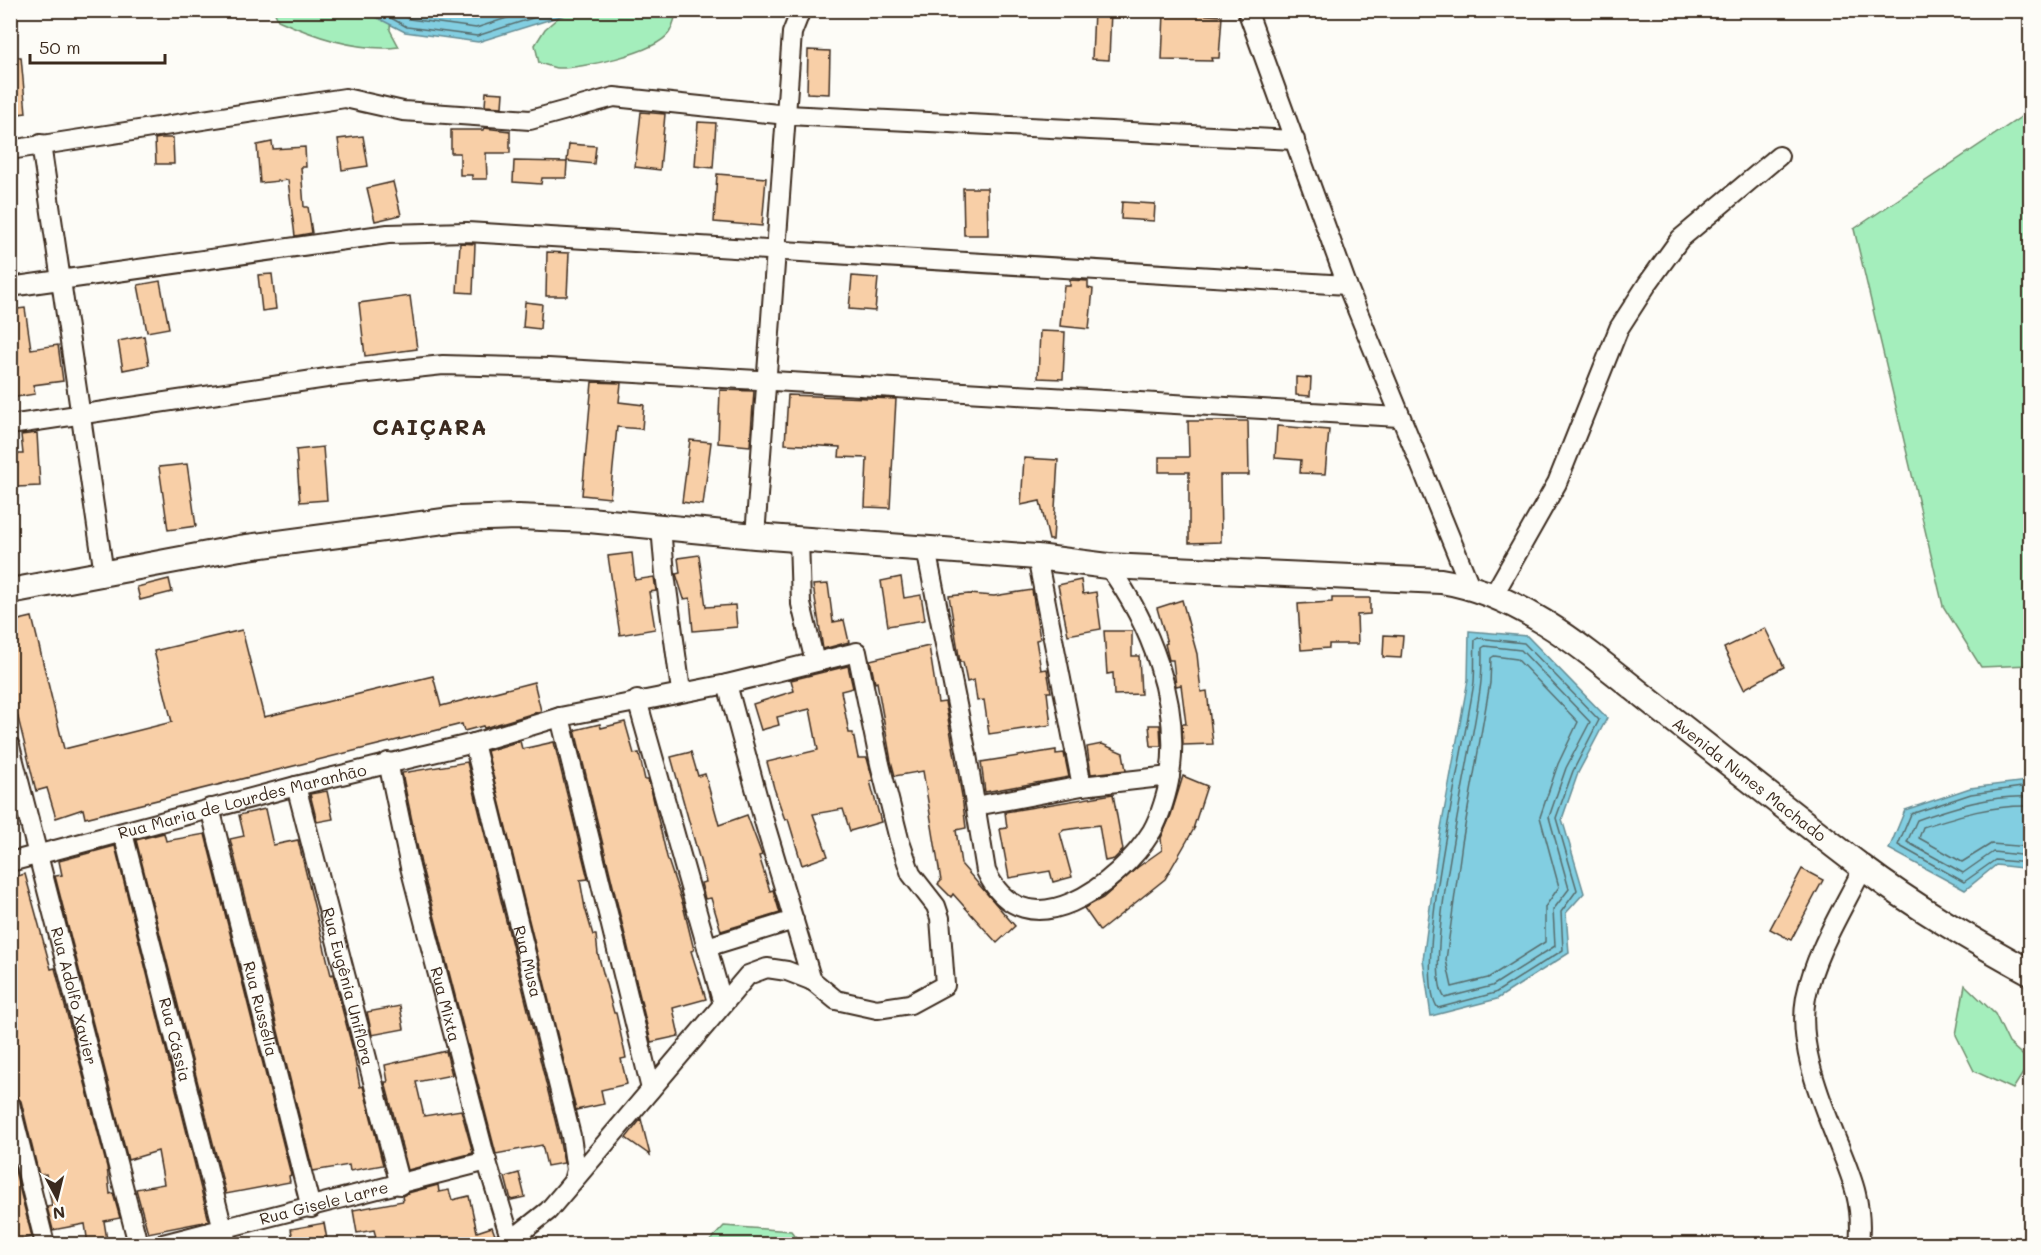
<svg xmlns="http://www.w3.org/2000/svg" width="2041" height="1255" font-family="Mali,sans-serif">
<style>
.green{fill:#a4eebc;stroke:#708c6d;stroke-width:1.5}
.water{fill:#82cee1;stroke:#668c93;stroke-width:1.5}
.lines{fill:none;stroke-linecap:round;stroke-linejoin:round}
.shore{stroke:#576c6c;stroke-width:1.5}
.building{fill:#f8cfa7;stroke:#3b2a1e;stroke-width:1.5}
.minor-casing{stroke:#3b2a1e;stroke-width:22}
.secondary-casing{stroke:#3b2a1e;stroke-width:28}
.minor{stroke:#fdfcf7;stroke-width:18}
.secondary{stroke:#fdfcf7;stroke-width:24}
.labels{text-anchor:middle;stroke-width:4.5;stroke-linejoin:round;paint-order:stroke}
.street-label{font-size:16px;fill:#3b2a1e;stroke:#fdfcf7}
.district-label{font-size:22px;font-weight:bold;letter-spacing:1.5px;fill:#3b2a1e;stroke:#fdfcf7}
</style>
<rect width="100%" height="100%" fill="#fdfcf7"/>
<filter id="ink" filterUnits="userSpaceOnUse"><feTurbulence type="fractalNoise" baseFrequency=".0167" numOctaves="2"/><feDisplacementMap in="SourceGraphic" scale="12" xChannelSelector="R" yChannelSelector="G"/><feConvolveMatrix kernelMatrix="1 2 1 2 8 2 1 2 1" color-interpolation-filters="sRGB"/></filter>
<g filter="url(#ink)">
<!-- green -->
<g class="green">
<path d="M274,11H503L391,12L390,30L399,47C358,52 315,37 278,20Z"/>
<path d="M566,11H677C675,17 673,27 669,33C655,53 580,69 557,68C551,67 544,64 539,63L535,45L545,29Z"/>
<polygon points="2030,111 2030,665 1981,667 1943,606 1854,229"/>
<polygon points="1965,985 1995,1014 2009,1043 2030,1062 2013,1089 1974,1071 1956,1035"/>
<polygon points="724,1226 791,1231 801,1244 707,1244"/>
</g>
<!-- water -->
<g class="water">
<polygon points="364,11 577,11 478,42 405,32"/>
<polygon points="1469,631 1527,636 1607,718 1578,773 1562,819 1584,893 1566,913 1569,953 1497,999 1431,1016 1423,960 1439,839 1468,680"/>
<polygon points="2027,781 2030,869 1996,865 1965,890 1889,849 1905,810 1970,788"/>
</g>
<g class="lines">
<!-- shore -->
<g class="shore">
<polyline points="377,10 407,27 477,36 557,10"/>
<polyline points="393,10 409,19 476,28 532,10"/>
<polyline points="411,10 475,19 502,10"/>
<path d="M1478,638L1524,643L1599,720L1573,771L1556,818L1577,890L1561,912L1563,950L1495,993L1438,1008C1410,973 1467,736 1474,682C1475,668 1474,654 1475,640Z"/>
<path d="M1485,646L1521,650L1590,722L1566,768L1549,817L1569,889L1553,910L1555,946L1492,986L1445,998C1419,967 1477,733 1481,681C1482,670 1482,659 1482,648Z"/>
<polygon points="1494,656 1517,659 1578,722 1558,764 1540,817 1559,887 1545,907 1545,942 1488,978 1452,987 1446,960 1462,843 1490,683 1491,658"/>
<polyline points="2030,790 2022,787 1971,794 1911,814 1898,845 1964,882 1995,860 2030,863"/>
<path d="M2030,797C1990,795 1955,807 1917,820L1907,842L1963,873L1993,852L2030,856"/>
<path d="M2030,806C1992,805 1960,815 1923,827L1919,838L1962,862L1991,844L2030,847"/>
</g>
</g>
<!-- building -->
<g class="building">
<polygon points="1094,10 1111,10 1109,60 1092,59"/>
<polygon points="1164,12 1222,16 1219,58 1211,58 1212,61 1162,60"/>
<polygon points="808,50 830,51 829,94 807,93"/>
<polygon points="10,57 21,57 26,113 10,115"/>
<polygon points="486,92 503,93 502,107 485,106"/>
<polygon points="641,112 665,114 660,170 635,167"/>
<polygon points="698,122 716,123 713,168 695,166"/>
<polygon points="484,128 510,131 510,153 486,153 487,179 472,179 472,175 460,175 460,153 451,153 451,130 483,130"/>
<polygon points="363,136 368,166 342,170 338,139"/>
<polygon points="161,138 173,138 174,164 156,164 155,139"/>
<polygon points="272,142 273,149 305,147 306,167 301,167 304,207 308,207 312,233 295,236 288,180 260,183 257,145"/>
<polygon points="569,144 596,146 594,164 567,161"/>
<polygon points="514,161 567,162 566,178 542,178 541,184 513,182"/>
<polygon points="717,174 766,178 762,226 714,222"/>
<polygon points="393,182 401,215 375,221 367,188"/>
<polygon points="963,188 987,188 988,235 964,235"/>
<polygon points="1122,202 1155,204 1154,221 1121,219"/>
<polygon points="460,243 475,244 473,293 457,292"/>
<polygon points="547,252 569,253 567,296 546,296"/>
<polygon points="272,274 276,309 262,311 258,275"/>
<polygon points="852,276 878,278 875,311 849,309"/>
<polygon points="1070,280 1088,281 1088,288 1093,289 1089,329 1060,326 1064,286 1070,286"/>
<polygon points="160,281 169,328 147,332 138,285"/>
<polygon points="410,296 417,349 365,356 359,303"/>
<polygon points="525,302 542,304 540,329 523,327"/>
<polygon points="25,308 31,349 58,345 63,381 33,385 35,394 10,398 10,310"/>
<polygon points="1040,331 1065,332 1063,379 1038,378"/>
<polygon points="144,336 149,365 123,370 118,341"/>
<polygon points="1296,377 1311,378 1310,396 1296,395"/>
<polygon points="592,382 621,383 619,402 644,405 642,429 617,427 610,498 582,495"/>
<polygon points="720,390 754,391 750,446 718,443"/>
<polygon points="788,395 896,399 890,508 865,507 867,458 839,457 840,447 785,444"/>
<polygon points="1188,421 1248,421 1249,475 1220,475 1221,542 1189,543 1189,472 1159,472 1159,457 1189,457"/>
<polygon points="1277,426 1329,430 1325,474 1300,473 1301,460 1275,458"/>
<polygon points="37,433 40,486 16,487 15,454 23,454 21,435"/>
<polygon points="690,440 711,442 703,505 682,502"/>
<polygon points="323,447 327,500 300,502 296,450"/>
<polygon points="1024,458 1058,460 1053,540 1049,540 1040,501 1021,505"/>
<polygon points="187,464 196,526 168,530 159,467"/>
<polygon points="632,553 635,580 654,577 656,591 649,592 655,629 620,635 608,556"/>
<polygon points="699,555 706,607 735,605 737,627 693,631 690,598 684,599 676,574 680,573 678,558"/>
<polygon points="901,577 904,598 921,595 925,620 888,626 881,581"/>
<polygon points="169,579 172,592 140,600 137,587"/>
<polygon points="1081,580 1083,594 1096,592 1101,629 1068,635 1058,585"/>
<polygon points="828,584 833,622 844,620 849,642 823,649 813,585"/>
<polygon points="1032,590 1040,639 1036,640 1041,670 1047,669 1051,692 1047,692 1051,725 989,734 984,700 977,701 974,680 967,682 963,662 960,662 949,596 969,594 994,596"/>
<polygon points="1332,598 1370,598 1370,614 1357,615 1358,644 1329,644 1329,648 1301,650 1298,604 1332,602"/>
<polygon points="1182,600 1197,654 1201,692 1207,691 1213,744 1183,745 1182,724 1186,724 1181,685 1176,686 1173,660 1169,660 1165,644 1167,643 1157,608"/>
<polygon points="32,617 64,749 172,722 154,651 242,630 264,717 433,676 441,706 534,682 541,711 484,728 483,726 464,731 462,724 85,818 83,809 56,818 47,788 36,791 10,685 10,622"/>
<polygon points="1765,628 1784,667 1744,689 1724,648"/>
<polygon points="1104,631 1132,631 1132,656 1139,656 1141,694 1114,695 1113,673 1107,674"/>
<polygon points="1384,635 1403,636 1401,658 1383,657"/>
<polygon points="929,646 938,703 945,702 946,707 962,796 966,828 956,830 961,864 1015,926 997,943 953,894 951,897 938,884 941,881 923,771 895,776 891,761 877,682 875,683 870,660"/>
<polygon points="848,666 853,688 841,691 849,733 853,733 858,758 867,758 873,780 870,781 881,822 850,831 843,809 813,814 828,856 802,865 788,819 785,820 774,788 767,762 818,750 810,709 777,717 779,725 761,730 753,704 794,691 791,680"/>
<polygon points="625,722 634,754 639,753 645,780 648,780 651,789 667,857 683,905 694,950 691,951 706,999 673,1008 679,1036 651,1042 575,730 600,724 601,728"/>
<polygon points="1149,725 1160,725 1161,746 1151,746"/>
<polygon points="520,741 522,749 554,742 588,879 580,880 585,908 593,935 596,935 598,954 614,1013 616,1013 626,1058 621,1059 627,1084 601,1090 604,1104 576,1110 487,751"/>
<polygon points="1102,744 1123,753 1126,770 1091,774 1087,747"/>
<polygon points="1056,750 1056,754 1064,753 1069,777 985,792 981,762"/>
<polygon points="691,752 698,776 705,774 719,825 747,815 762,855 759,856 770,891 773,890 780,913 721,931 711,898 705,899 701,883 706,882 671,757"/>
<polygon points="467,762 558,1132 564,1163 547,1166 542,1145 496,1154 421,864 402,773"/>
<polygon points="1183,776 1207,786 1193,829 1195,827 1165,879 1100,931 1084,908 1103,898 1138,867 1162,850 1161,838 1171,815"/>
<polygon points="327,791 333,819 317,822 310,794"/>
<polygon points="1113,794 1123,850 1114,859 1105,861 1099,825 1064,830 1060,833 1072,877 1053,882 1050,871 1009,878 1000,829 1007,828 1005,812"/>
<polygon points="265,809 273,845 298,840 331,975 333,974 353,1050 360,1087 363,1086 383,1165 350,1171 349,1165 313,1171 230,839 244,836 239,815"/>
<polygon points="164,833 166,841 205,834 291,1175 289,1176 290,1182 226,1194 136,840"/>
<polygon points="115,846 209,1221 148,1233 136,1189 164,1184 158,1151 128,1160 55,876 62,875 59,861"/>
<polygon points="1802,869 1823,880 1791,940 1770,929"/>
<polygon points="25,874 51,969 55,968 107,1167 110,1194 113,1193 120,1218 104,1221 107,1240 88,1244 85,1224 53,1230 47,1207 52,1206 46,1174 39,1175 21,1101 14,1093 10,1076 10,878"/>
<polygon points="400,1006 404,1029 372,1035 367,1012"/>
<polygon points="446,1051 452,1075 416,1082 424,1116 461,1110 473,1153 408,1170 385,1082 388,1082 385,1065"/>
<polygon points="641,1119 650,1155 626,1138"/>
<polygon points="10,1163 13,1163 32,1237 10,1241"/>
<polygon points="519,1173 525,1197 511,1200 505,1177"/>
<polygon points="438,1185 439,1192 449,1190 452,1200 469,1196 477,1232 492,1227 495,1235 490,1243 378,1245 374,1230 357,1233 353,1210 403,1201 402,1196 408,1193"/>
<polygon points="324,1223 328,1245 294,1245 291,1229"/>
</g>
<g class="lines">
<!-- minor casing -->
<g class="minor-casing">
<g id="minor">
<polyline points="1247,10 1347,285 1470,586"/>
<polyline points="41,144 104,574"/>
<polyline points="10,150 345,98 403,111 530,120 614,97 787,115 1295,140"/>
<polyline points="10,287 388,234 467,232 1347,285"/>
<polyline points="10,425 340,376 443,365 548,368 1399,417"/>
<polyline points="661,527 665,574 681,691"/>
<polyline points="755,536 792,33 801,10"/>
<polyline points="799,538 801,604 815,662"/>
<path d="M926,549L967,755L986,871C1025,956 1120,883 1152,831C1160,817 1168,791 1170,775C1181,702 1150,623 1108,566"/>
<polyline points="1037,557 1082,786"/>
<polyline points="1493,596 1557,483 1619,328 1648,283 1680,239 1779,156"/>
<polyline points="727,684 764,821 812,981"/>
<polyline points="637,700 723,1004"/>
<polyline points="560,717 651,1089"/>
<path id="s1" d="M474,743L571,1136L576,1170L573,1181"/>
<path id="s2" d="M10,746L138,1244"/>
<path id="s3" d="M388,762L410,867L484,1152L512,1244"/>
<path id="s4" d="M296,786L400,1185"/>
<polyline points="976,806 1082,786 1170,776"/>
<path id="s5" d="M210,808L311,1208"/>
<path id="s6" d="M123,833L223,1229L229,1244"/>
<path id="s7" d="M10,862L296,786L474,743L560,717L727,684L857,652L880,764L899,839L911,874L936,906L940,918L945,985L910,1004L877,1009L836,1000L813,981L787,971L767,968L748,975L548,1211L510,1241L501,1244"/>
<polyline points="707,947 794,920"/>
<polyline points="10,1104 45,1244"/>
<path id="s8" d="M163,1244L487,1161"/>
<path d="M1859,1244C1864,1199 1849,1172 1833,1131C1817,1091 1798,1041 1806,997C1815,952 1843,909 1863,868"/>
</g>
</g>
<!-- secondary casing -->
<g class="secondary-casing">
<g id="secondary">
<path id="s9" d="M10,591L240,548L459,519L518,517L589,520L755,536L1037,557L1108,566L1441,581C1528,595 1598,661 1665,713C1730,764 1795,816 1862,867C1915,907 1972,940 2030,972"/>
</g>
</g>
<!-- minor -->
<use href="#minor" class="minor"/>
<!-- secondary -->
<use href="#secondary" class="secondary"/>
</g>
</g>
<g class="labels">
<!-- street labels -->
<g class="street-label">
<text dy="6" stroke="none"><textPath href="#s9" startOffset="1810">Avenida Nunes Machado</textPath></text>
<text dy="6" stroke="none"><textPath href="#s7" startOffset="240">Rua Maria de Lourdes Maranhão</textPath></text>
<text dy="6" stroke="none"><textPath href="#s1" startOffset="225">Rua Musa</textPath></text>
<text dy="6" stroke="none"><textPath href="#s4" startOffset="207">Rua Eugênia Uniflora</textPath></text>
<text dy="6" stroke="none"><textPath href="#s2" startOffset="258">Rua Adolfo Xavier</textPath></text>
<text dy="6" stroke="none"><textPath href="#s3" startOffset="249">Rua Mixta</textPath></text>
<text dy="6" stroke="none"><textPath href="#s5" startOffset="207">Rua Russélia</textPath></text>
<text dy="6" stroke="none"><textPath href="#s6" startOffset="213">Rua Cássia</textPath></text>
<text dy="6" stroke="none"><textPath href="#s8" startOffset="166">Rua Gisele Larre</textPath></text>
</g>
<!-- district labels -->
<g class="district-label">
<text x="430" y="435">CAIÇARA</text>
</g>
</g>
<!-- margin -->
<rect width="2041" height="1255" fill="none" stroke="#fdfcf7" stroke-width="36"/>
<rect x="18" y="18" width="2005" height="1219" fill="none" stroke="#3b2a1e" stroke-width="2" filter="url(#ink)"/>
<!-- north arrow -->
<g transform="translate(57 1198) rotate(173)" stroke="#fdfcf7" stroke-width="4.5" paint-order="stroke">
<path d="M0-4.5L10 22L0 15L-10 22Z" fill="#3b2a1e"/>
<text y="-9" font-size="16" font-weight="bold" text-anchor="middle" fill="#3b2a1e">N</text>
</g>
<!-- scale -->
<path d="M30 54v9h135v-9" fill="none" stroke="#3b2a1e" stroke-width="3"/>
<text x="39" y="54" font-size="18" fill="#3b2a1e" stroke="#fdfcf7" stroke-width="4.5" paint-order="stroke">50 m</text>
</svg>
